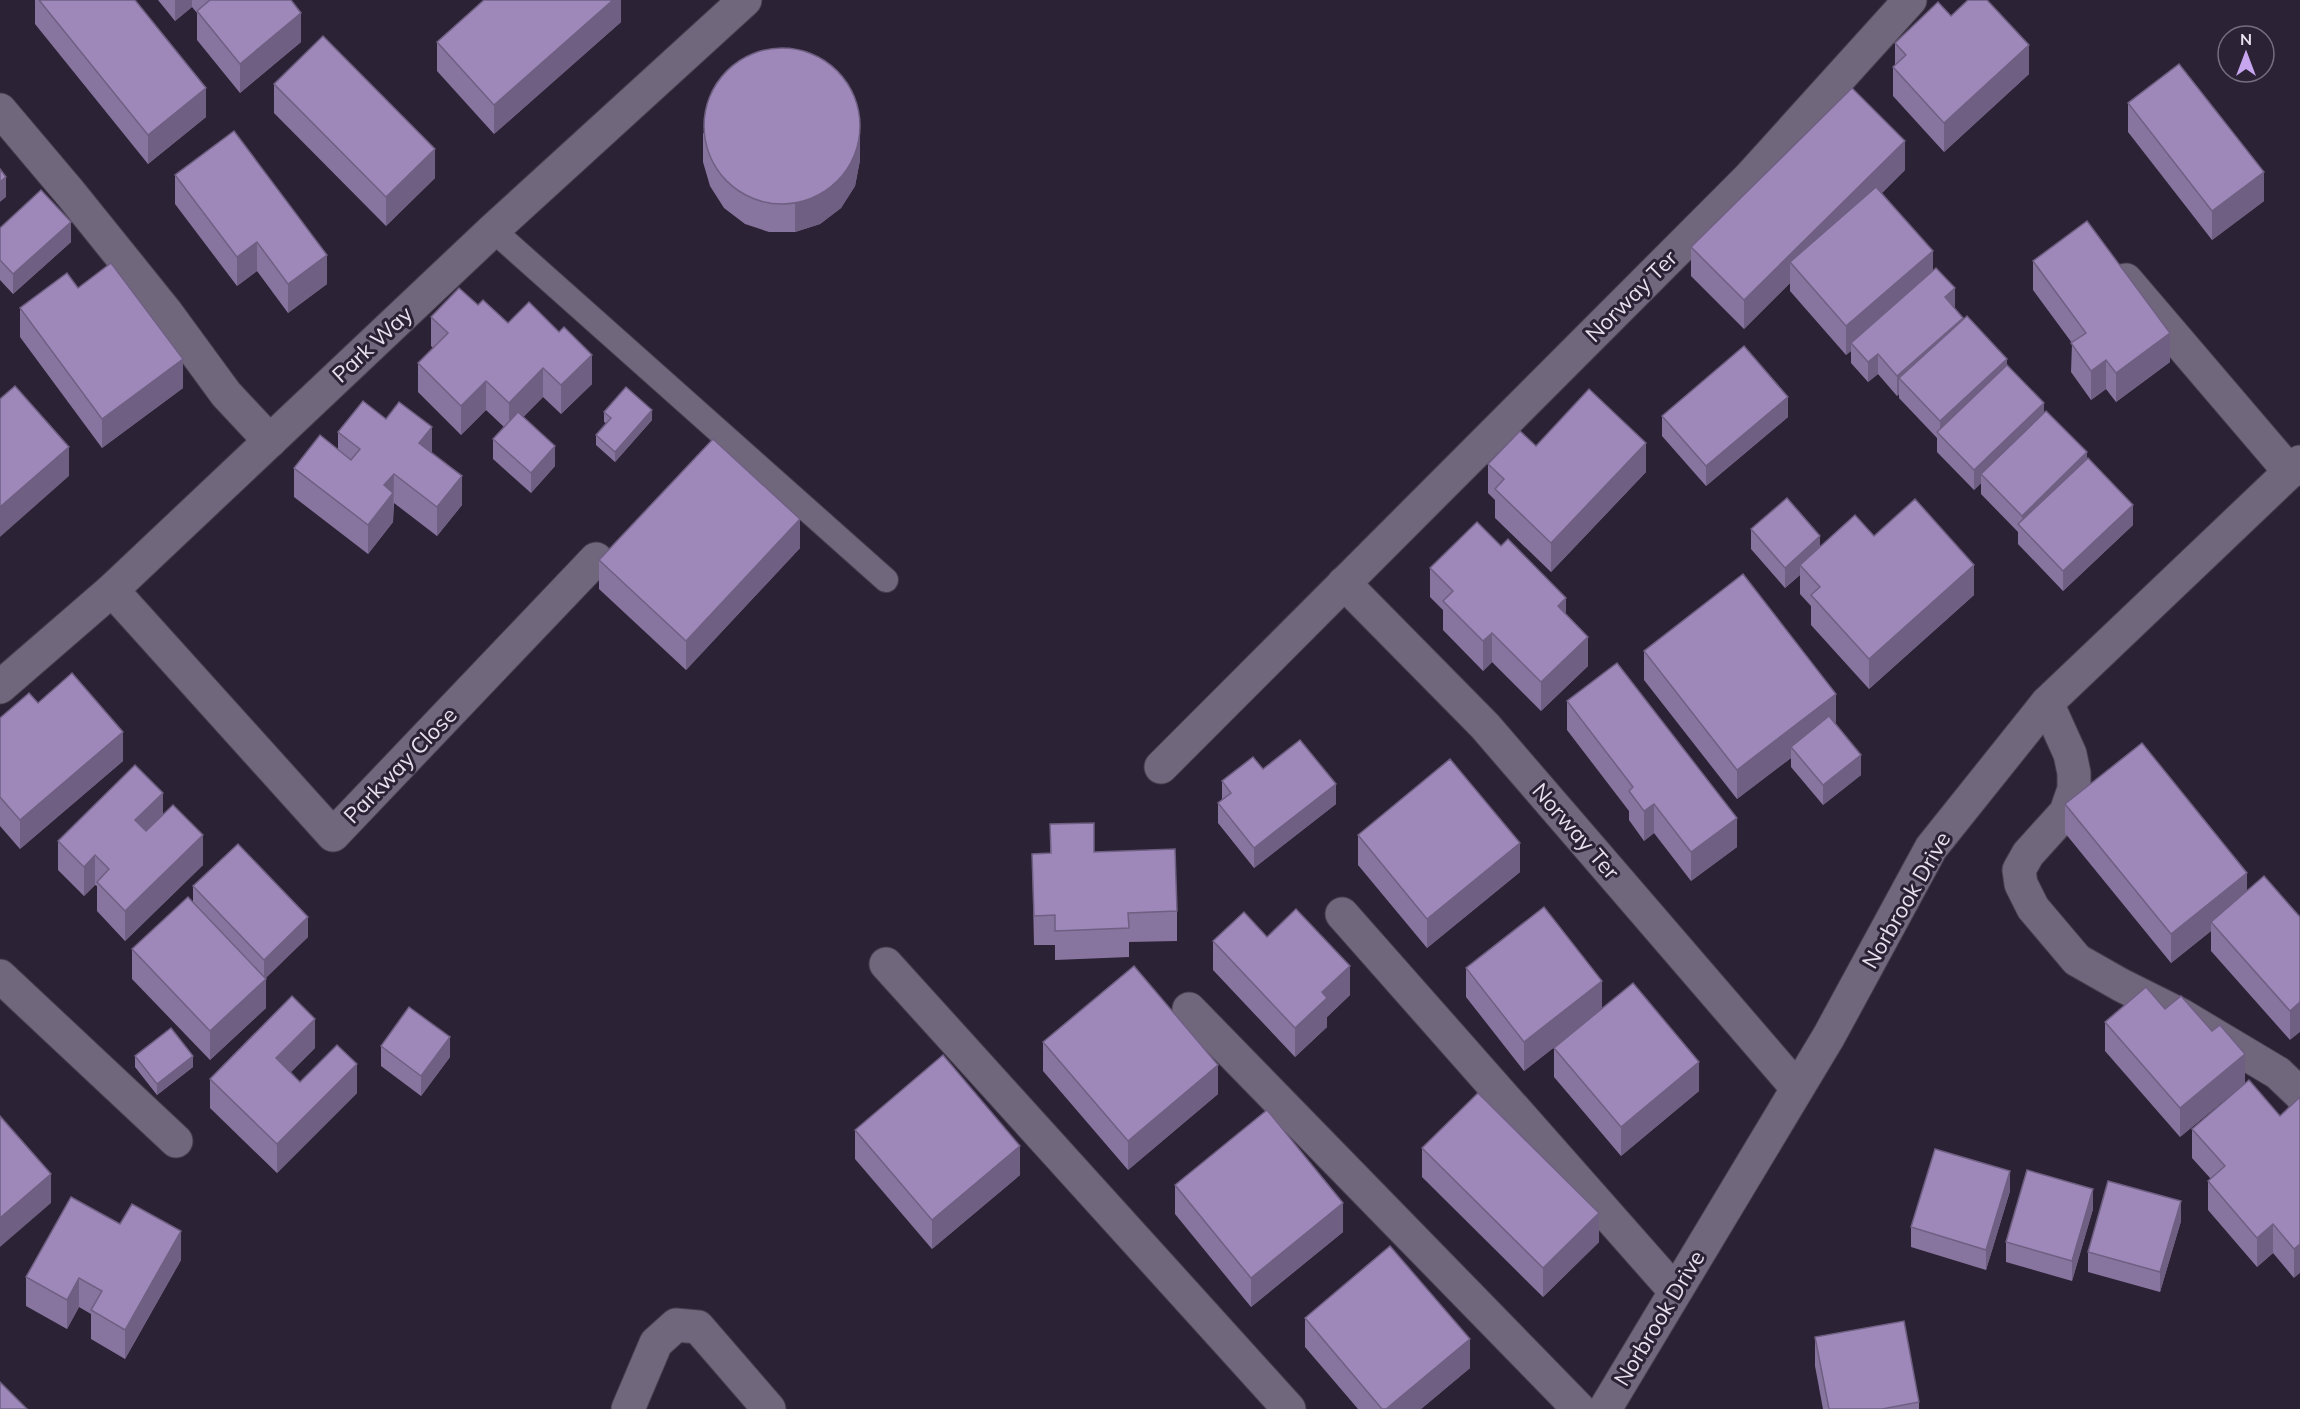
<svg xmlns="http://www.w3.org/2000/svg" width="2300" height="1409" font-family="Mulish,sans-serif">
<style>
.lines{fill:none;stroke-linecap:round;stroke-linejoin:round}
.service-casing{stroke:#463e4e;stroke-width:26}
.minor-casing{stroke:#463e4e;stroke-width:35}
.service{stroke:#71677d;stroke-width:24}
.minor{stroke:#71677d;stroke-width:33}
.wall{fill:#88759f}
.shaded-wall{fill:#6f5f82}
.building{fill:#9e88b9;stroke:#6f5f82;stroke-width:1.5}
.labels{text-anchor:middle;stroke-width:6;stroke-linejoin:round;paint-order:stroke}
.street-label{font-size:22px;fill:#e7e1ee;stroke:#2b2235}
</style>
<rect width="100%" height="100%" fill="#2b2235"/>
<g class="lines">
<!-- service casing -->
<g class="service-casing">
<polyline id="service" points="493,230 886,580"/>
</g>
<!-- minor casing -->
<g class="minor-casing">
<g id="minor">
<polyline points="0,110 71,194 166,312 226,394 270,441"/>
<polyline points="2126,280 2290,472"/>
<polyline points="1344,583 1485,726 1797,1088"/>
<polyline points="112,590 333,835 596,559"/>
<polyline points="0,687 112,590 493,230 745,0"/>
<polyline points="2047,703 2070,754 2074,773 2074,789 2066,812 2028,854 2019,870 2021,884 2033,908 2077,960 2121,985 2181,1015 2278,1073 2300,1094"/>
<polyline points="1161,767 1749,178 1910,0"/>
<polyline points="1342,914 1675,1291"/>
<polyline points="886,964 1289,1409"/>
<polyline points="0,976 176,1141"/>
<polyline points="1189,1009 1579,1409"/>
<polyline points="628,1409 656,1343 676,1325 698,1327 769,1409"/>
<polyline points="1605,1409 1829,1036 1931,848 2047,703 2300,462"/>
</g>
</g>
<!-- service -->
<use href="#service" class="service"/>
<!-- minor -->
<use href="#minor" class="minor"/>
</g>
<!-- wall -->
<g class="wall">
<polygon points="35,0 135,0 206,117 148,164 35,24"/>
<polygon points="158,0 291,0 301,42 240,93 197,40 197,13 192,7 175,21"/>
<polygon points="621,0 621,22 494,134 437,71 437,42"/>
<polygon points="1895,43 2029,74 1944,152 1893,96 1893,67 1895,65"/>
<polygon points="274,84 435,178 386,226 274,113"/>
<polygon points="2128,103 2264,201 2212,240 2128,132"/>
<polygon points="703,133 860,160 855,186 841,208 820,224 795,232 769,232 745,224 724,208 710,186 703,162"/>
<polygon points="1905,170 1882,193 1933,271 1955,309 1963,320 2007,365 2044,413 2087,459 2133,525 2063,591 2018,544 2018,532 1981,494 1981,483 1974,490 1937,452 1937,438 1899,398 1899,394 1897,396 1878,374 1868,382 1851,363 1851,351 1846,355 1790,291 1790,283 1744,329 1691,276 1691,247"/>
<polygon points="175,175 327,284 288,313 257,271 237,286 175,204"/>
<polygon points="0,228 71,242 13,294 0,280"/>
<polygon points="2033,261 2170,362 2116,402 2106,389 2091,400 2071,372 2072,343 2033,290"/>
<polygon points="78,288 183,388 102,448 20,337 20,308"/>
<polygon points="478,305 508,323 592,384 561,414 543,397 523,417 555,466 531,493 493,459 493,439 504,427 486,410 461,435 418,392 418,363 433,348 431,346 431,317"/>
<polygon points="604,412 652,420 615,462 596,445 596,435 606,423 604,422"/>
<polygon points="1662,416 1788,417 1706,486 1662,436"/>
<polygon points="338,432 432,453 462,505 437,536 394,503 393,522 368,554 294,497 294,468 338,450"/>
<polygon points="1536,446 1646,472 1551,572 1495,518 1495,500 1488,493 1488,464"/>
<polygon points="1751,529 1820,546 1874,536 1974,595 1869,689 1811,625 1811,606 1800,594 1800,575 1785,588 1751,549"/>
<polygon points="800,548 686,670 599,589 599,560"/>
<polygon points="1430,568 1566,614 1588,666 1541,711 1492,662 1483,671 1443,630 1443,610 1430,597"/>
<polygon points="1644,651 1835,723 1861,775 1823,805 1791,767 1791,758 1737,799 1644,680"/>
<polygon points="1567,701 1737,847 1691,881 1654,833 1644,841 1629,820 1629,811 1567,730"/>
<polygon points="38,703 123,761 20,849 0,826 0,718"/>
<polygon points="1263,769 1336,804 1254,868 1218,823 1218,803 1222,800 1222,781"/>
<polygon points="2065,804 2300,917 2290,1040 2211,951 2211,931 2171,963 2065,833"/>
<polygon points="163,815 203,865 125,941 97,911 97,886 95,885 84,896 58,870 58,841"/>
<polygon points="1050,824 1094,852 1177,911 1177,941 1129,942 1129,957 1055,960 1055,945 1034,945 1032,854 1050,853"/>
<polygon points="1358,835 1520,872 1427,948 1358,865"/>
<polygon points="193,886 308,937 265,978 266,1008 210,1060 132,979 132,949 193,903"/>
<polygon points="1267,937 1350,995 1327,1017 1327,1027 1295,1057 1213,970 1213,941"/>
<polygon points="1466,968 1602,1009 1699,1091 1621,1156 1554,1077 1554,1048 1572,1033 1524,1071 1466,997"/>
<polygon points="2165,1009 2245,1083 2180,1137 2105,1051 2105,1022"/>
<polygon points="1043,1042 1218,1094 1128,1170 1043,1071"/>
<polygon points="381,1046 450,1057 421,1096 381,1066"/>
<polygon points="315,1048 291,1072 300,1082 357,1093 277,1173 210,1108 210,1079"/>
<polygon points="135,1056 193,1067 157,1095 135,1067"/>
<polygon points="2300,1097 2294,1278 2273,1253 2257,1267 2208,1210 2208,1181 2211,1179 2192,1158 2192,1129 2280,1116"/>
<polygon points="855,1130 1020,1175 932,1249 855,1159"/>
<polygon points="1422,1148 1599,1242 1543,1297 1422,1177"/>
<polygon points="1175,1185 1343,1232 1251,1307 1175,1214"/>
<polygon points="2010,1191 1986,1270 1911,1247 1911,1227"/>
<polygon points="2093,1209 2072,1281 2006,1262 2006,1242"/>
<polygon points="2181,1221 2160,1292 2088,1272 2088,1252"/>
<polygon points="181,1260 125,1359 91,1339 91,1314 79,1307 67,1329 26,1306 26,1277"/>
<polygon points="1305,1318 1470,1368 1421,1409 1358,1409 1305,1347"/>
<polygon points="1815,1337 1919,1402 1919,1409 1823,1409 1815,1366"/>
</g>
<!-- shaded-wall -->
<g class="shaded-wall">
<polygon points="175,0 192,0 192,7 175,21"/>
<polygon points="613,0 621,0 621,22 494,134 494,105"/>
<polygon points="301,13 301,42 240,93 240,64"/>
<polygon points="2029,45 2029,74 1944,152 1944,123"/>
<polygon points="206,88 206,117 148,164 148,135"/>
<polygon points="860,131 860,160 855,186 841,208 820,224 795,232 795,203"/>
<polygon points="1905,141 1905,170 1800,273 1790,262 1790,283 1744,329 1744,300"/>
<polygon points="435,149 435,178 386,226 386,197"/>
<polygon points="2264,172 2264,201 2212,240 2212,211"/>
<polygon points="6,177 6,197 0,202 0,182"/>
<polygon points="71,222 71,242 13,294 13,274"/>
<polygon points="257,242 257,271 237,286 237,257"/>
<polygon points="1933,251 1933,280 1851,343 1851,351 1846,355 1846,326"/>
<polygon points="327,255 327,284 288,313 288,284"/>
<polygon points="1955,288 1955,308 1945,297"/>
<polygon points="1963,318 1963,338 1899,378 1899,394 1897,396 1897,376"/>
<polygon points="2170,333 2170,362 2116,402 2116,373"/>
<polygon points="1878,354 1878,374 1868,382 1868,362"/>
<polygon points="592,355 592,384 561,414 561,385"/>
<polygon points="183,359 183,388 102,448 102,419"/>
<polygon points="2007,359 2007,379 1940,434 1940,421"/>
<polygon points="2106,360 2106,389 2091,400 2091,371"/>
<polygon points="543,368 543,397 509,432 509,403"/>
<polygon points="486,381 486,410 461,435 461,406"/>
<polygon points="1788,397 1788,417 1706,486 1706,466"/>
<polygon points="2044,403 2044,423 1981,474 1981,483 1974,490 1974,470"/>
<polygon points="652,410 652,420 615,462 615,452"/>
<polygon points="432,427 432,456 419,443"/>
<polygon points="1646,443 1646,472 1551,572 1551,543"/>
<polygon points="555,446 555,466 531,493 531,473"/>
<polygon points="69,447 69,476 0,537 0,507"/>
<polygon points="2087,452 2087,472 2022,528 2022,516"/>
<polygon points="394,474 393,522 368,554 368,525 384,485"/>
<polygon points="462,476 462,505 437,536 437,507"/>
<polygon points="2133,505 2133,525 2063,591 2063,571"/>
<polygon points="800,519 800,548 686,670 686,641"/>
<polygon points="1820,536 1820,556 1800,565 1800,575 1785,588 1785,568"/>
<polygon points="1974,565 1974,595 1869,689 1869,659"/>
<polygon points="1566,598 1566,627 1558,606"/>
<polygon points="1492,633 1492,662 1483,671 1483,641"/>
<polygon points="1588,637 1588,666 1541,711 1541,682"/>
<polygon points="1836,694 1836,723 1791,747 1791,758 1737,799 1737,770"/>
<polygon points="123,732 123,761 20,849 20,820"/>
<polygon points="1861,755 1861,775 1823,805 1823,785"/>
<polygon points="1336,784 1336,804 1254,868 1254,848"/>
<polygon points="163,793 163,822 135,849 135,820"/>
<polygon points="1654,804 1654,833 1644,841 1644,811"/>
<polygon points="1737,818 1737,847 1691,881 1691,852"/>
<polygon points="203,835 203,865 125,941 125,911"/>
<polygon points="1520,843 1520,872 1427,948 1427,919"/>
<polygon points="95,855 95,885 84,896 84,867"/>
<polygon points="2247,873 2247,902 2211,922 2211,931 2171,963 2171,934"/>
<polygon points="308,917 308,937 264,980 264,960"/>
<polygon points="1350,966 1350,995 1327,1017 1327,1027 1295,1057 1295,1028 1322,992"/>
<polygon points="266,979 266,1008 210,1060 210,1031"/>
<polygon points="1602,981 1602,1010 1524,1071 1524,1042"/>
<polygon points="2300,1002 2300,1032 2290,1040 2290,1011"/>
<polygon points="315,1019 315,1048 276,1087 276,1058"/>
<polygon points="450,1037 450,1057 421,1096 421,1076"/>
<polygon points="2245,1054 2245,1083 2180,1137 2180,1108"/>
<polygon points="193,1056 193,1067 157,1095 157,1084"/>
<polygon points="1699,1062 1699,1091 1621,1156 1621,1127"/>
<polygon points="357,1064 357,1093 277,1173 277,1144"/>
<polygon points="1218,1065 1218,1094 1128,1170 1128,1141"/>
<polygon points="1020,1146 1020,1175 932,1249 932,1220"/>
<polygon points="2010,1171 2010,1191 1986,1270 1986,1250"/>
<polygon points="51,1174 51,1203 0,1247 0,1218"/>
<polygon points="2093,1189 2093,1209 2072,1281 2072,1261"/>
<polygon points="2181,1201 2181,1221 2160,1292 2160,1272"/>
<polygon points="1343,1203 1343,1232 1251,1307 1251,1278"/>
<polygon points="1599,1213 1599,1242 1543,1297 1543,1268"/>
<polygon points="2273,1224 2273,1253 2257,1267 2257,1238"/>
<polygon points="181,1231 181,1260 125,1359 125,1330"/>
<polygon points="2300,1244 2300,1273 2294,1278 2294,1249"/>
<polygon points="79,1278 79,1307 67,1329 67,1300"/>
<polygon points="1470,1339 1470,1368 1421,1409 1386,1409"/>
</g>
<!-- building -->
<g class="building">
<polygon points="39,0 135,0 206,88 148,135"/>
<polygon points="210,0 291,0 301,13 240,64 197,11"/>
<polygon points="484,0 613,0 494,105 437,42"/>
<polygon points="1968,0 1987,0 2029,45 1944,123 1893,67 1906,55 1895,43 1938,2 1951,16"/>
<polygon points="323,36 435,149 386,197 274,84"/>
<circle cx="782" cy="126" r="78"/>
<polygon points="2179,64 2264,172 2212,211 2128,103"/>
<polygon points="1852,88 1905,141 1744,300 1691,247"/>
<polygon points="234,131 327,255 288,284 257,242 237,257 175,175"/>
<polygon points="0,169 6,177 0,182"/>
<polygon points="1876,187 1933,251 1846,326 1790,262"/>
<polygon points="41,190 71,222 13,274 0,260 0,228"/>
<polygon points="2087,221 2170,333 2116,373 2106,360 2091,371 2071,343 2086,333 2033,261"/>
<polygon points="111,263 183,359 102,419 20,308 67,273 78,288"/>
<polygon points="1936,268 1955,288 1945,297 1963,318 1897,376 1878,354 1868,362 1851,343"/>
<polygon points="459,288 478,305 483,300 508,323 529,302 559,332 564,327 592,355 561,385 543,368 509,403 486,381 461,406 418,363 448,333 431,317"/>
<polygon points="1967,316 2007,359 1940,421 1899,378"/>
<polygon points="1744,346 1788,397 1706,466 1662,416"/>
<polygon points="2007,365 2044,403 1974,470 1937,432"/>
<polygon points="15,386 69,447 0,507 0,399"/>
<polygon points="626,387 652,410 615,452 596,435 611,418 604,412"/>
<polygon points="1589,389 1646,443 1551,543 1495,489 1504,479 1488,464 1520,431 1536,446"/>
<polygon points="363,401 386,419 399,402 432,427 419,443 462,476 437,507 394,474 384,485 393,493 368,525 294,468 320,435 351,460 360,449 338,432"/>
<polygon points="2046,411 2087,452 2022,516 1981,474"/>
<polygon points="518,412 555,446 531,473 493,439"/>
<polygon points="713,439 800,519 686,641 599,560"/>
<polygon points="2088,458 2133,505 2063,571 2018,524"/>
<polygon points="1787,498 1820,536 1785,568 1751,529"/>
<polygon points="1915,499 1974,565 1869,659 1811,595 1820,587 1800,565 1855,515 1874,536"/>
<polygon points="1477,522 1501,546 1508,539 1566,598 1558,606 1588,637 1541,682 1492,633 1483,641 1443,601 1453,591 1430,568"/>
<polygon points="1743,574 1836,694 1737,770 1644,651"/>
<polygon points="1617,663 1737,818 1691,852 1654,804 1644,811 1629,791 1633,787 1567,701"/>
<polygon points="72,673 123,732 20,820 0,797 0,718 29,693 38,703"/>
<polygon points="1829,716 1861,755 1823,785 1791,747"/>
<polygon points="1300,740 1336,784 1254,848 1218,803 1231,793 1222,781 1253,757 1263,769"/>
<polygon points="2142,743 2247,873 2171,934 2065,804"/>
<polygon points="1450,759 1520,843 1427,919 1358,835"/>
<polygon points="135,765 163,793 135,820 146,831 173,805 203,835 125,911 97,882 109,869 95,855 84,867 58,841"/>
<polygon points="1094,823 1094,852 1175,849 1177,911 1128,913 1129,928 1055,931 1055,915 1034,916 1032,854 1051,853 1050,824"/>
<polygon points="238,844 308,917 264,960 193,886"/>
<polygon points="2264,876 2300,917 2300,1002 2290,1011 2211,922"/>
<polygon points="188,897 266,979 210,1031 132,949"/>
<polygon points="1544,907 1602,981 1524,1042 1466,968"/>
<polygon points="1296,909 1350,966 1322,992 1327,998 1295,1028 1213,941 1244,912 1267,937"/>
<polygon points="1134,966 1218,1065 1128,1141 1043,1042"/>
<polygon points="1633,983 1699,1062 1621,1127 1554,1048"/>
<polygon points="2146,987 2165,1009 2181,996 2212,1031 2220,1025 2245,1054 2180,1108 2105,1022"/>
<polygon points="292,996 315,1019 276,1058 300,1082 337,1045 357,1064 277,1144 210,1079"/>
<polygon points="409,1007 450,1037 421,1076 381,1046"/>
<polygon points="171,1028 193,1056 157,1084 135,1056"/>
<polygon points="943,1055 1020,1146 932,1220 855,1130"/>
<polygon points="2249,1080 2280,1116 2300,1097 2300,1244 2294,1249 2273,1224 2257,1238 2208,1181 2225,1166 2192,1129"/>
<polygon points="1478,1093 1599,1213 1543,1268 1422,1148"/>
<polygon points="1267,1110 1343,1203 1251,1278 1175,1185"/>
<polygon points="0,1116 51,1174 0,1218"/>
<polygon points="1935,1149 2010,1171 1986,1250 1911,1227"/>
<polygon points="2027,1170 2093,1189 2072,1261 2006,1242"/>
<polygon points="2108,1181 2181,1201 2160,1272 2088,1252"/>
<polygon points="71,1197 120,1224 132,1204 181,1231 125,1330 91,1310 102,1291 79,1278 67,1300 26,1277"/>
<polygon points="1390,1246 1470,1339 1386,1409 1382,1409 1305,1318"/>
<polygon points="1904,1321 1919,1402 1882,1409 1829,1409 1815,1337"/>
<polygon points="0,1382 27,1409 0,1409"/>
</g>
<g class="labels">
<!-- street labels -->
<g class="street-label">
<text transform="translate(1631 296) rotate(-45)" y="8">Norway Ter</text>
<text transform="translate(372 344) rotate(-43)" y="8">Park Way</text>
<text transform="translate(400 765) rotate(-46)" y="8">Parkway Close</text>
<text transform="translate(1576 831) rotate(49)" y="8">Norway Ter</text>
<text transform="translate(1906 900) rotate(-60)" y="8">Norbrook Drive</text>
<text transform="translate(1659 1318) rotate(-59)" y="8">Norbrook Drive</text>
</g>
</g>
<!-- north arrow -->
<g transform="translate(2246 54)"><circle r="28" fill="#2b2235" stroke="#766e7f" stroke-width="1.5"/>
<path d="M0-4.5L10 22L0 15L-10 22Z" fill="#c8a6ef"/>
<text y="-9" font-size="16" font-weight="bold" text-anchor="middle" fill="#e7e1ee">N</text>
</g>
</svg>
